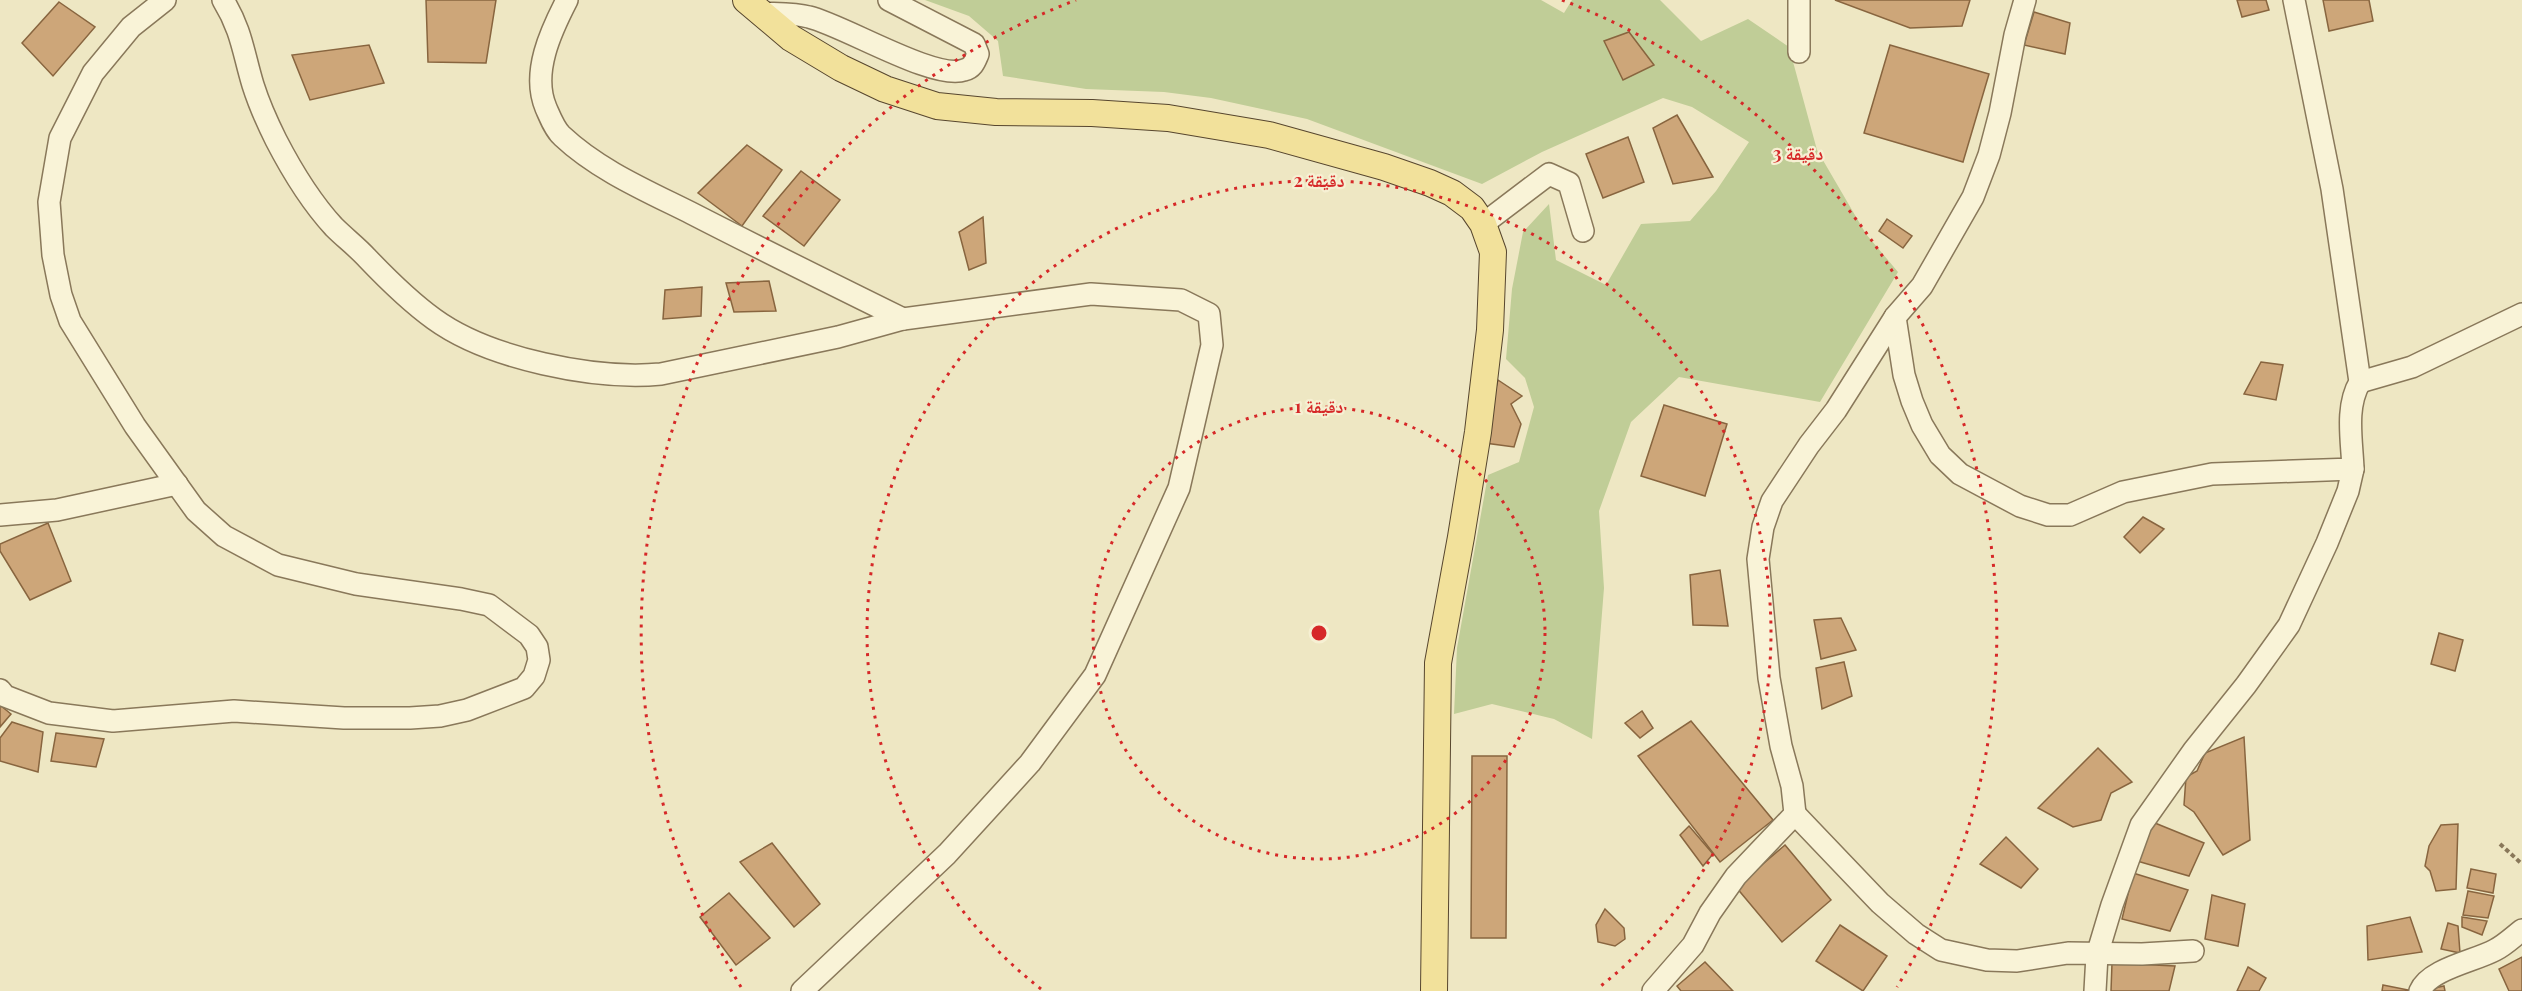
<svg xmlns="http://www.w3.org/2000/svg" width="2522" height="991" font-family="'Playfair Display','Noto Naskh Arabic',serif">
<style>
.green{fill:#c0cd97}
.building{fill:#cda679;stroke:#88653f;stroke-width:1.5}
.lines{fill:none;stroke-linecap:round;stroke-linejoin:round}
.minor-casing{stroke:#89785a;stroke-width:24}
.major-casing{stroke:#57462e;stroke-width:28}
.path{stroke:#89785a;stroke-width:4;stroke-dasharray:4.5 3;stroke-linecap:butt}
.minor{stroke:#f9f3d7;stroke-width:21}
.major{stroke:#f2e19b;stroke-width:26}
.ring{fill:none;stroke:#d62828;stroke-width:3;stroke-dasharray:3 6}
.centre{fill:#d62828;stroke:#f6f0d3;stroke-width:3}
.ring-label{font-size:18px;text-anchor:middle;font-weight:bold;fill:#d62828;stroke:#f6f0d3;stroke-width:4.5;stroke-linejoin:round;paint-order:stroke}
</style>
<rect width="100%" height="100%" fill="#eee7c3"/>
<!-- green -->
<polygon class="green" points="925,0 1541,0 1564,13 1572,0 1660,0 1701,41 1748,19 1789,47 1817,150 1866,234 1898,272 1820,402 1679,377 1631,422 1599,511 1604,588 1592,739 1554,719 1492,704 1454,714 1457,648 1488,475 1519,462 1534,407 1525,378 1506,359 1512,289 1523,232 1549,204 1556,260 1606,285 1641,224 1690,221 1716,191 1749,142 1692,107 1663,98 1542,152 1482,184 1307,119 1211,98 1164,92 1086,89 1003,76 998,41 969,16"/>
<!-- building -->
<g class="building">
<polygon points="426,0 496,0 486,63 428,62"/>
<polygon points="1835,0 1970,0 1962,26 1910,28"/>
<polygon points="2237,0 2266,0 2269,10 2242,17"/>
<polygon points="2323,0 2369,0 2373,21 2329,31"/>
<polygon points="59,2 95,27 53,76 22,43"/>
<polygon points="2034,12 2070,23 2065,54 2024,45"/>
<polygon points="1629,32 1654,65 1623,80 1604,41"/>
<polygon points="369,45 384,83 310,100 292,55"/>
<polygon points="1890,45 1989,74 1963,162 1864,133"/>
<polygon points="1677,115 1713,177 1673,184 1653,128"/>
<polygon points="1628,137 1644,182 1603,198 1586,154"/>
<polygon points="747,145 782,170 742,226 698,193"/>
<polygon points="801,171 840,200 804,246 763,216"/>
<polygon points="983,217 986,263 969,270 959,232"/>
<polygon points="1887,219 1912,236 1903,248 1879,231"/>
<polygon points="769,281 776,311 734,312 726,283"/>
<polygon points="702,287 701,316 663,319 665,290"/>
<polygon points="2261,362 2283,365 2276,400 2244,394"/>
<polygon points="1498,380 1522,396 1511,404 1521,424 1514,447 1485,443 1493,398"/>
<polygon points="1664,405 1727,424 1705,496 1641,476"/>
<polygon points="2143,517 2164,529 2140,553 2124,537"/>
<polygon points="48,523 71,581 30,600 0,551 0,544"/>
<polygon points="1720,570 1728,626 1693,625 1690,575"/>
<polygon points="1841,618 1856,650 1821,659 1814,620"/>
<polygon points="2439,633 2463,640 2455,671 2431,664"/>
<polygon points="1844,662 1852,696 1822,709 1816,668"/>
<polygon points="0,705 11,714 0,727"/>
<polygon points="1642,711 1653,728 1640,738 1625,723"/>
<polygon points="1691,721 1773,820 1720,862 1638,756"/>
<polygon points="12,722 43,732 38,772 0,761 0,738"/>
<polygon points="56,733 104,739 96,767 51,761"/>
<polygon points="2244,737 2250,840 2223,855 2194,812 2184,805 2186,777 2197,771 2205,753"/>
<polygon points="2098,748 2132,782 2111,793 2101,820 2073,827 2038,808"/>
<polygon points="1472,756 1507,756 1506,938 1471,938"/>
<polygon points="2150,821 2204,843 2189,876 2137,861"/>
<polygon points="2458,824 2456,889 2436,891 2430,871 2425,866 2429,846 2441,825"/>
<polygon points="1689,826 1713,854 1703,866 1680,835"/>
<polygon points="2006,837 2038,869 2021,888 1980,864"/>
<polygon points="772,843 820,904 794,927 740,862"/>
<polygon points="1785,845 1831,900 1782,942 1736,887"/>
<polygon points="2471,869 2496,874 2493,893 2467,888"/>
<polygon points="2133,873 2188,890 2170,931 2122,919"/>
<polygon points="2468,891 2494,896 2488,918 2463,915"/>
<polygon points="729,893 770,938 736,965 700,917"/>
<polygon points="2212,895 2245,904 2238,946 2205,939"/>
<polygon points="1605,909 1624,928 1625,939 1615,946 1598,942 1596,925"/>
<polygon points="2410,917 2422,952 2368,960 2367,926"/>
<polygon points="2462,917 2487,921 2482,935 2462,927"/>
<polygon points="2448,923 2458,926 2460,953 2441,949"/>
<polygon points="1840,925 1887,956 1863,991 1816,961"/>
<polygon points="2522,957 2522,991 2509,991 2499,969"/>
<polygon points="1705,962 1733,991 1681,991 1677,986"/>
<polygon points="2112,963 2175,966 2169,991 2111,991"/>
<polygon points="2248,967 2266,978 2259,991 2237,991"/>
<polygon points="2383,985 2413,991 2382,991"/>
<polygon points="2444,986 2445,991 2425,991 2425,990"/>
</g>
<g class="lines">
<!-- minor casing -->
<g class="minor-casing">
<g id="minor">
<path d="M223,0C242,31 243,52 253,85C259,104 267,122 276,140C292,171 310,201 334,227C345,238 357,247 367,258C388,280 409,301 434,319C489,359 595,380 661,374L838,337L903,319L1091,294L1181,300L1209,314L1212,345L1179,488L1095,675L1030,763L947,854L802,991"/>
<path d="M567,0C551,31 531,73 546,108C550,117 555,130 562,136C598,170 647,191 691,213C761,249 832,284 903,319"/>
<path d="M759,13C775,14 794,13 809,17C843,25 935,81 964,70C973,68 975,61 978,54L974,44L889,0"/>
<polyline points="1799,52 1799,0"/>
<polyline points="1483,224 1549,174 1569,183 1583,231"/>
<path d="M1895,317L1904,375L1912,401L1922,425L1940,455L1960,474L2020,506L2048,515H2070L2123,492L2212,474L2353,469C2352,441 2345,407 2360,382L2332,189L2294,0"/>
<polyline points="2360,382 2412,367 2522,314"/>
<polyline points="0,515 57,510 177,484"/>
<polyline points="0,690 5,696 49,713 113,721 234,711 344,718 410,718 440,716 467,710 524,688 534,676 539,660 537,647 529,635 489,605 461,599 356,584 278,565 224,536 196,511 135,426 70,321 61,295 53,255 49,202 60,138 93,73 131,27 165,0"/>
<polyline points="1795,814 1880,903 1916,934 1941,950 1987,960 2017,961 2068,953 2142,954 2193,951"/>
<polyline points="1653,991 1693,945 1710,913 1736,876 1795,814 1792,786 1781,746 1769,678 1758,559 1763,527 1772,501 1809,445 1836,410 1895,317 1922,286 1973,197 1989,155 2000,113 2015,35 2025,0"/>
<polyline points="2095,991 2097,955 2112,905 2141,825 2194,750 2246,685 2289,625 2327,543 2348,491 2353,469"/>
<path d="M2420,991C2429,969 2475,961 2495,950C2505,945 2513,937 2522,930"/>
</g>
</g>
<!-- major casing -->
<g class="major-casing">
<polyline id="major" points="746,0 791,38 841,68 885,89 937,106 996,112 1092,113 1168,118 1269,135 1384,167 1430,183 1452,193 1472,208 1483,224 1493,252 1490,330 1478,432 1461,537 1438,663 1434,991"/>
</g>
<!-- path -->
<polyline class="path" points="2500,844 2522,864"/>
<!-- minor -->
<use href="#minor" class="minor"/>
<!-- major -->
<use href="#major" class="major"/>
</g>
<!-- distance rings -->
<g class="ring">
<circle cx="1319" cy="633" r="226"/>
<path d="M1041 989A452 452 0 1 1 1597 989"/>
<path d="M741 987A678 678 0 0 1 1076 0M1562 0A678 678 0 0 1 1897 987"/>
</g>
<circle cx="1319" cy="633" r="9" class="centre"/>
<g class="ring-label">
<text x="1798" y="160">3 دقيقة</text>
<text x="1319" y="187">2 دقيقة</text>
<text x="1319" y="413">1 دقيقة</text>
</g>
</svg>
